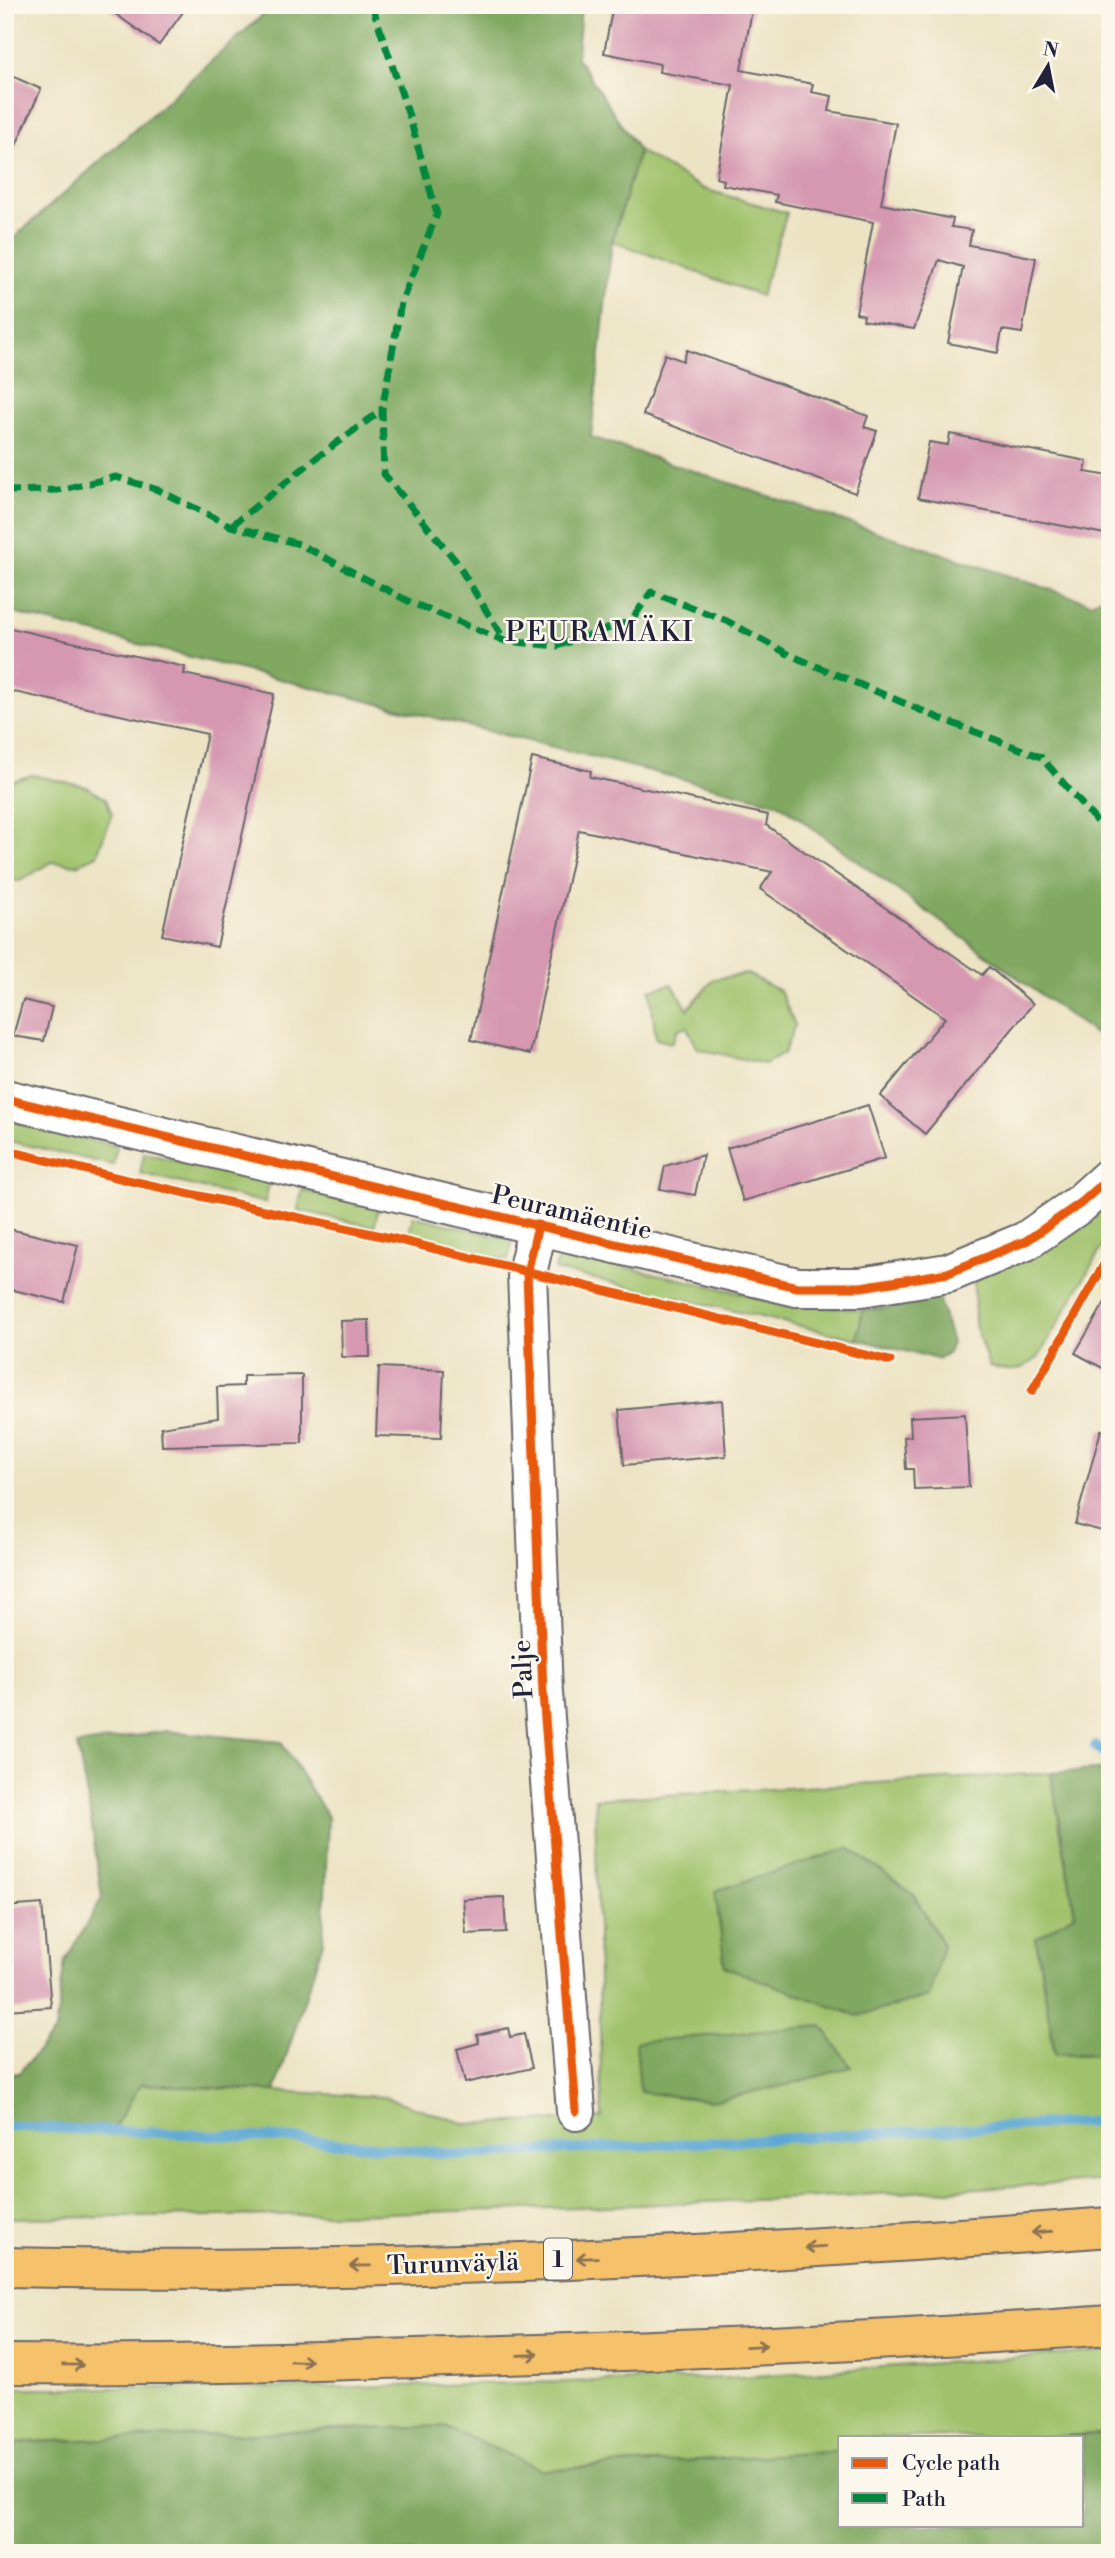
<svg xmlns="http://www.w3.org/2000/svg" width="1115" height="2558" font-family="'Libre Bodoni',serif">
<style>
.green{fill:#a0c26c;stroke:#617254;stroke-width:2}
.forest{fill:#80a860;stroke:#51654e;stroke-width:2}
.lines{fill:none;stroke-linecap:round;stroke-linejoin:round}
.stream{stroke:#5ba7d4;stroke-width:10}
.building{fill:#d598b0}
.minor-casing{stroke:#69666b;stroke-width:42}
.tertiary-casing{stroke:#69666b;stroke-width:42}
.motorway-casing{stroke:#69666b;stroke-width:42}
.minor{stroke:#fff;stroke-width:38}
.tertiary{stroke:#fff;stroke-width:38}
.motorway{stroke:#f5c16b;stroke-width:38}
.quiet{stroke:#00873e;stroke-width:7;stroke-dasharray:14 7;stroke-linecap:butt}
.cycleway-casing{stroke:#fbf7ec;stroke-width:13}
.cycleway{stroke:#e8590c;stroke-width:9}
.oneway{stroke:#8c7253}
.labels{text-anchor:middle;stroke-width:5;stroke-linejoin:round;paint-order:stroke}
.shield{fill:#fbf7ec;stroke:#636270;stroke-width:2}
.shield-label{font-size:24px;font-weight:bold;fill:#22223b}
.street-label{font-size:26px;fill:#22223b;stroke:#fbf7ec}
.neighbourhood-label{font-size:28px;letter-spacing:2px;fill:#22223b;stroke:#fbf7ec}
</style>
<rect width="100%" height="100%" fill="#fbf7ec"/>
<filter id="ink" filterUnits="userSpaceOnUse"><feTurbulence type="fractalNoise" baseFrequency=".0143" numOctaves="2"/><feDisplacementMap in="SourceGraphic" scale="14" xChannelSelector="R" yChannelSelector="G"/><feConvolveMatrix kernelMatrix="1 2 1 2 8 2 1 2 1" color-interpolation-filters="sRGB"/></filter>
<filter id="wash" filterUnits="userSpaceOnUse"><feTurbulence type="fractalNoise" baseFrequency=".00686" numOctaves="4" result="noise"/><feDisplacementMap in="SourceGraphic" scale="28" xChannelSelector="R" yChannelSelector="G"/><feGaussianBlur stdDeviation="1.57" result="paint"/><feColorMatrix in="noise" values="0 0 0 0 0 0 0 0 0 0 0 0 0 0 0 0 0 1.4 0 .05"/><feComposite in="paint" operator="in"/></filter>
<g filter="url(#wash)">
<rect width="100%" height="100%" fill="#ece3c3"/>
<!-- green -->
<g class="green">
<polygon points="639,151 704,189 787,213 761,296 612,241"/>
<polygon points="32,775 87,787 106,799 112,814 97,855 76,865 52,862 20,881 5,880 5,783"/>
<polygon points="747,974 780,991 795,1025 784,1053 765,1064 698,1049 687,1027 678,1029 672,1043 656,1039 650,990 672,984 688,1009 714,979"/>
<polygon points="5,1120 117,1146 113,1165 5,1140"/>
<polygon points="144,1153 269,1182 265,1203 140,1173"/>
<polygon points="302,1190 379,1207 374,1227 298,1210"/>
<path d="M1110,1199V1233L1038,1358C1019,1372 1012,1373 989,1366L975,1325L974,1280Z"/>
<polygon points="413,1216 513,1240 508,1260 408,1236"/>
<polygon points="559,1252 777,1301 863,1310 857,1339 555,1270"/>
<path d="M1051,1773L1075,1914L1036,1939L1055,2055L1110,2054V2180C742,2205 374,2217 5,2218V2124L112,2131L140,2084L384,2097L466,2124L602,2118L595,1799Z"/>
<polygon points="1110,2351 1110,2433 1050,2437 840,2437 840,2451 541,2470 444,2426 5,2443 5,2388 310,2388 726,2378"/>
</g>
<!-- forest -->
<g class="forest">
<polygon points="274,5 581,5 577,58 639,151 612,241 591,437 1091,603 1110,592 1110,1045 778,803 5,611 5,246"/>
<polygon points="937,1294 952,1343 948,1353 937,1359 857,1339 863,1310 893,1307"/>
<polygon points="167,1731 281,1742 328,1817 323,1942 275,2091 141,2084 112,2131 5,2124 5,2073 19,2073 55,2031 65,1961 102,1898 89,1806 77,1745"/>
<polygon points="1110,1769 1110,2054 1055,2055 1036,1938 1075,1914 1051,1773"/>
<polygon points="849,1848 913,1894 943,1945 929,1997 857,2016 725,1967 715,1891"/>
<polygon points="822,2026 851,2067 787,2085 712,2101 640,2092 636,2042"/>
<polygon points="444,2426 542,2470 840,2451 840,2525 1082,2525 1082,2437 1050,2437 1110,2433 1110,2553 5,2553 5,2443"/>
</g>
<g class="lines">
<!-- stream -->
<g class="stream">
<polyline points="1095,1746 1110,1758"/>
<polyline points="5,2126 298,2139 463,2155 1110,2121"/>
</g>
</g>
<g id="blocks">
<!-- building -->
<g class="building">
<polygon points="103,5 188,5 159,45"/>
<polygon points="613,5 753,5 741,70 813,84 811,92 832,96 829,111 896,123 881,204 953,219 951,227 972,230 969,245 1036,258 1022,333 1002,330 998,353 948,343 963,267 939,260 914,329 863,320 864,315 856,313 873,222 775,202 777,195 723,185 724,180 716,178 733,85 659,72 660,64 604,53"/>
<polygon points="5,73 41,89 5,170"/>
<polygon points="687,350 868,416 864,427 877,431 855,493 643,415 665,354 683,361"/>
<polygon points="950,434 1087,461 1085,472 1110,476 1110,535 918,498 929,442 948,445"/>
<polygon points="5,627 185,667 184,674 274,694 217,947 162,935 207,734 5,690"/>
<polygon points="532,758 591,771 590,777 768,815 766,825 982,975 989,967 1033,1004 925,1134 880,1096 945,1018 760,889 772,872 579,830 530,1054 471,1040"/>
<polygon points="23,1000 52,1007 44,1041 13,1036"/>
<polygon points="868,1105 885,1158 743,1201 727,1148"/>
<polygon points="703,1155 695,1195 660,1189 665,1166"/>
<polygon points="5,1228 78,1245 64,1302 5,1288"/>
<polygon points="1110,1294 1110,1372 1075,1353"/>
<polygon points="369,1320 370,1357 342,1357 341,1321"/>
<polygon points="379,1367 444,1370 441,1438 376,1436"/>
<polygon points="302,1375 302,1443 162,1446 161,1427 218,1418 217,1387 243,1386 243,1376"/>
<polygon points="722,1400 726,1456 624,1465 619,1410"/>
<polygon points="965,1414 969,1487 914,1489 913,1469 906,1469 904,1437 911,1436 910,1417"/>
<polygon points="1101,1430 1110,1432 1110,1533 1075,1524"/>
<polygon points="504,1897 506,1932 466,1934 463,1899"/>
<polygon points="42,1904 51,2007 5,2010 5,1907"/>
<polygon points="508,2028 510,2037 524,2034 532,2068 465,2083 457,2049 479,2043 477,2035"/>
</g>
</g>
</g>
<g filter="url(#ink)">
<use href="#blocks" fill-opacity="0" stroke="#69666b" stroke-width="2"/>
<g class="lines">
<!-- minor casing -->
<g class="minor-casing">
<polyline id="minor" points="538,1225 527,1273 543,1693 576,2111"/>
</g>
<!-- tertiary casing -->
<g class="tertiary-casing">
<polyline id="tertiary" points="5,1099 797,1287 861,1287 948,1273 1026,1241 1081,1203 1110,1177"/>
</g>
<!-- motorway casing -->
<g class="motorway-casing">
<g id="motorway">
<path d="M5,2267C373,2275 743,2255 1110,2227"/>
<path d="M5,2364C172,2366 338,2361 505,2355C707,2349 908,2340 1110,2325"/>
</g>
</g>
<!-- minor -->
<use href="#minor" class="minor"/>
<!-- tertiary -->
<use href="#tertiary" class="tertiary"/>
<!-- motorway -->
<use href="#motorway" class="motorway"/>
<!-- quiet -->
<g class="quiet">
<polyline points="372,5 410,119 437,214 401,303 382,410 384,474 455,560 505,641"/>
<polyline points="5,491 58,490 116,477 158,490 231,526 299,544 410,602 505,641 557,646 631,621 651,592 727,621 790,655 944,720 1041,757 1110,837"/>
<polyline points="231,526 320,455 382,410"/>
</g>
<!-- cycleway casing -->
<g class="cycleway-casing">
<g id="cycleway">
<polyline points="5,1099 797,1287 861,1287 948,1273 1026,1241 1081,1203 1110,1177"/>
<polyline points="5,1150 127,1180 395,1239 890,1361"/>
<polyline points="538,1225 527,1273 543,1693 576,2111"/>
<polyline points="1032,1391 1110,1254"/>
</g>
</g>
<!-- cycleway -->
<use href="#cycleway" class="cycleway"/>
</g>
<!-- one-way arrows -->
<defs><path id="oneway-shaft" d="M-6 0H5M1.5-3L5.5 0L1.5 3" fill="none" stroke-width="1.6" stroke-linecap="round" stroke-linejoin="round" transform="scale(1.75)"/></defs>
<g class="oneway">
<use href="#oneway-shaft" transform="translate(1042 2232) rotate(176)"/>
<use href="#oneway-shaft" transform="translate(815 2247) rotate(177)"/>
<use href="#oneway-shaft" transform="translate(587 2258) rotate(178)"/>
<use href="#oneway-shaft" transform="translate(360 2266) rotate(179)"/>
<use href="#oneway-shaft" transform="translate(756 2346) rotate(-3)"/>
<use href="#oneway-shaft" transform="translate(528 2355) rotate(-2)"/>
<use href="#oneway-shaft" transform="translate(301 2361) rotate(-1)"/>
<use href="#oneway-shaft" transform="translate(73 2365) rotate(1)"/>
</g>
</g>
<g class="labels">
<!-- shield labels -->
<rect class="shield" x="544" y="2238.5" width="28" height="41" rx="5"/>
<g class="shield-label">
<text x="558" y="2267">1</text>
</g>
<!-- street labels -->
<g class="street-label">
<text transform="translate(572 1212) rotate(13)" y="9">Peuramäentie</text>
<text transform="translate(522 1669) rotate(-93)" y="9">Palje</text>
<text transform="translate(453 2263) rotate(-2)" y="9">Turunväylä</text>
</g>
<!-- neighbourhood labels -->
<g class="neighbourhood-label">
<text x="600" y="641">PEURAMÄKI</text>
</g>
</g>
<!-- margin -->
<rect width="1115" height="2558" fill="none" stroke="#fbf7ec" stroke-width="28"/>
<!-- legend -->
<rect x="838" y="2436" width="245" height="91" fill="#fbf7ec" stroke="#a4a2a5" stroke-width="2"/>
<rect x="852" y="2458" width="35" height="10" fill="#e8590c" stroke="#a4a2a5" stroke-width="2"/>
<text x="902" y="2470" font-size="21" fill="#22223b">Cycle path</text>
<rect x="852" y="2493" width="35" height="10" fill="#00873e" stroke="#a4a2a5" stroke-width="2"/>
<text x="902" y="2506" font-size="21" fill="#22223b">Path</text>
<!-- north arrow -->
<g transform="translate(1048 66) rotate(10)" stroke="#fbf7ec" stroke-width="5" paint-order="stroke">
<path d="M0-5L12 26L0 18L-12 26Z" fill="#22223b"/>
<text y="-10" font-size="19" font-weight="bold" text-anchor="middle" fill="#22223b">N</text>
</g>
</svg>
